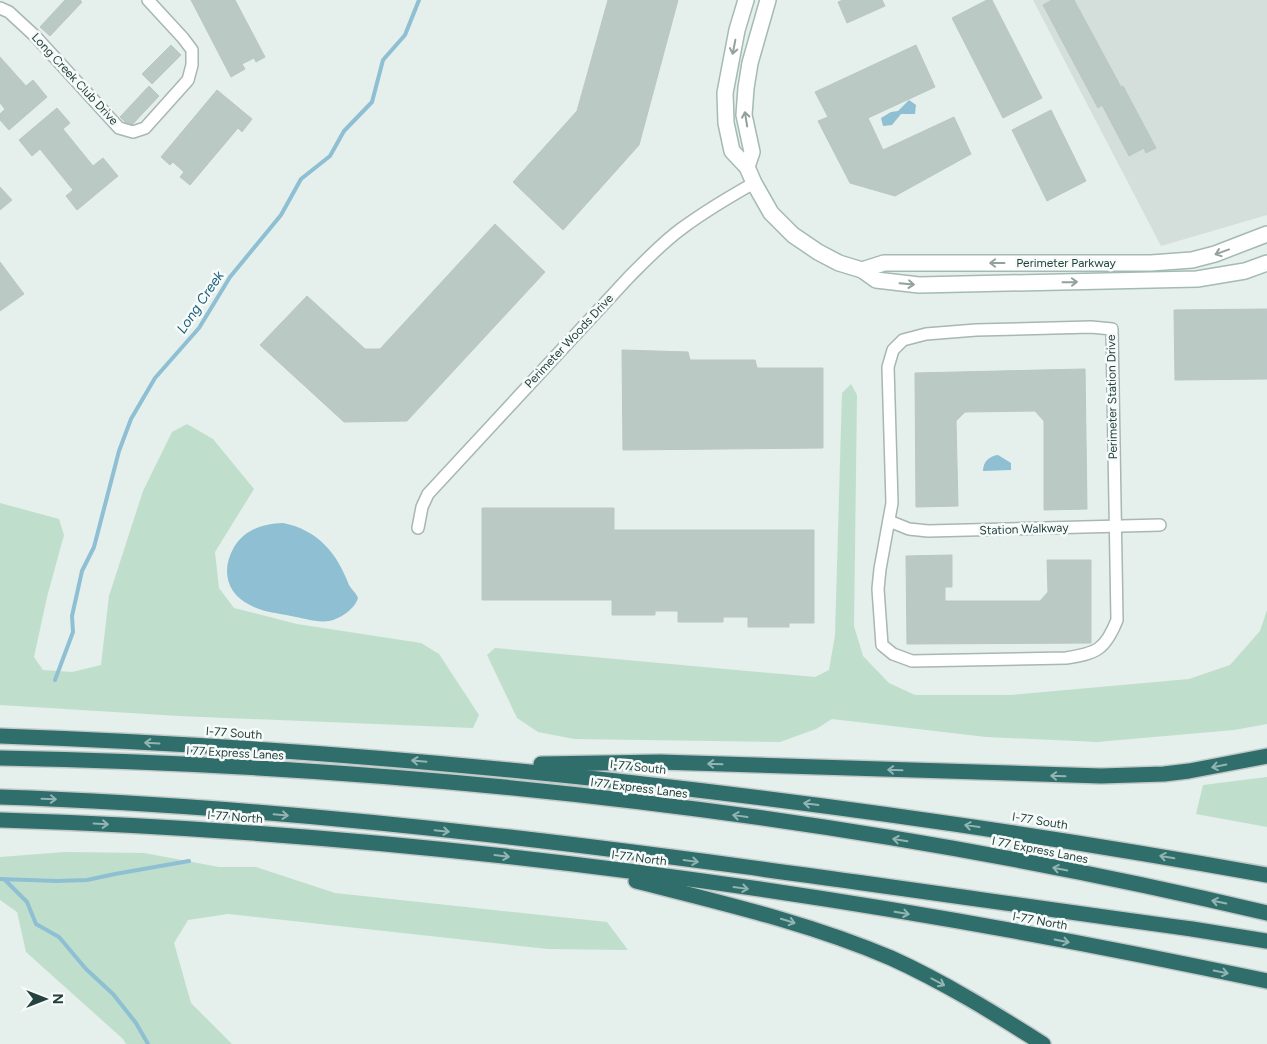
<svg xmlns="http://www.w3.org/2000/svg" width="1267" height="1044" font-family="Figtree,sans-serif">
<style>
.built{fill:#d4dedb}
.green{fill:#bfdfcc}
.water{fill:#8ebfd3}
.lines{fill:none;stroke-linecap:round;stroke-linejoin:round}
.stream{stroke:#8ebfd3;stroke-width:4}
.building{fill:#bbc9c5;stroke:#b8c8c4}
.street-casing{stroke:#a7b7b4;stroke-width:14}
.secondary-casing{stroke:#a4bab5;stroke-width:18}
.highway-casing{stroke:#c2cac9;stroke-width:18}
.street{stroke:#fff;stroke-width:11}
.secondary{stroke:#fff;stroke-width:15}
.highway{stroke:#2f6e6a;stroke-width:15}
.oneway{stroke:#92a09e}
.oneway2{stroke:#92b4b2}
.labels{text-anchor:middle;stroke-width:5;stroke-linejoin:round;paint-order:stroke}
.street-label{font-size:12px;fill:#24413d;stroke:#f6fbf9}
.water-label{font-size:14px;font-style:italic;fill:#1d607e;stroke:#f6fbf9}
</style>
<rect width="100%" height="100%" fill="#e5efec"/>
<!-- built -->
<polygon class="built" points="1033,0 1267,0 1267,215 1161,246"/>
<!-- green -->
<g class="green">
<polygon points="851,384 857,395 854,626 863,656 889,683 915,695 1011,695 1189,679 1230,665 1260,631 1267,610 1267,724 1234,730 1097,742 986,737 832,719 816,729 780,742 574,739 538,732 517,718 487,655 495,648 815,677 829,670 835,635 842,393"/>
<polygon points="187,424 213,439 254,489 215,552 219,588 234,608 297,624 421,643 439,654 479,715 473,728 179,716 0,705 0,503 59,519 64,535 47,597 34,657 43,670 72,672 101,665 109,596 143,491 172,432"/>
<polygon points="1267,777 1267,827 1196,814 1203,785"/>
<polygon points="65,852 144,853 219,867 256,867 335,893 607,922 628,950 548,949 228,914 188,920 174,943 191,1003 232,1044 126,1044 123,1039 26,952 17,912 0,900 0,857"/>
</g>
<!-- water -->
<g class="water">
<polygon points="909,100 916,105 915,114 901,114 892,125 883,126 881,118 891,112 898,111"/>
<path d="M998,455L1011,463V470L983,471C983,462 989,456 998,455Z"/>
<path d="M283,523C318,530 337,553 349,585C352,590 356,593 358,598C355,609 340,619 329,621C317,623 303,618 291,616C277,613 262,612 250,605C226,593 221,570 234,547C245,529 263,524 283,523Z"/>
</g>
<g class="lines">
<!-- stream -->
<g class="stream">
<polyline points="55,680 73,632 72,616 82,571 94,547 119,451 131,419 155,378 199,328 230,277 281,215 301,179 330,156 344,131 372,102 383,60 405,35 419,0"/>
<polyline points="0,879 57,881 87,880 115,874 189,861"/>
<polyline points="4,879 27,902 36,924 59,937 86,969 113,994 136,1023 148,1044"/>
</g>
</g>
<!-- building -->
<g class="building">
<polygon points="65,0 80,0 82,2 50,36 40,27"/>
<polygon points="191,0 235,0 265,57 256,62 254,58 242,64 245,69 231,77"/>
<polygon points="608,0 678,0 639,145 563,230 513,182 577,111"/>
<polygon points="843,0 882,0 885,6 847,23 838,2"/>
<polygon points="987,0 992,0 1042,98 1003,118 952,18"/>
<polygon points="1052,0 1074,0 1121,87 1123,86 1156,148 1146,153 1144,148 1129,156 1102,105 1098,108 1043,5"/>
<polygon points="171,45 181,55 152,84 142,74"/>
<polygon points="916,45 935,87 868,118 883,150 954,117 971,154 895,196 850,183 818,121 828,117 815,92"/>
<polygon points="0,57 26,86 33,80 47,97 9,130 0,120 0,114 5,109 0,103"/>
<polygon points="149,86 159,96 130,127 120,117"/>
<polygon points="217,90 252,119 242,132 238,128 190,185 180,177 184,172 173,162 170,165 161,157"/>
<polygon points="57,108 70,123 63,129 93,166 103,158 118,176 77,210 66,196 73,190 40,149 32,156 19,140"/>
<polygon points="1051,110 1086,181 1047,201 1012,130"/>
<polygon points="0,187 12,200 0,210"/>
<polygon points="495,224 545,272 407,421 344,422 260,345 307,296 365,349 380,349"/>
<polygon points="0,262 24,294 0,311"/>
<polygon points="1267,309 1267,379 1175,380 1174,310"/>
<polygon points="622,350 688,352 690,360 755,360 757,368 823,368 823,448 623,450"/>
<polygon points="1085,369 1087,509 1044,510 1044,421 1035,411 965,412 956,421 958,506 916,507 915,373"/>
<polygon points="482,508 614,508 614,530 814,530 814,623 789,623 789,627 748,627 748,617 723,617 723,622 678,622 678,611 655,611 655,615 612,615 612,600 482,600"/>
<polygon points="952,555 952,587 945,587 945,601 1040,601 1048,592 1047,560 1091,560 1091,643 907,644 906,556"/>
</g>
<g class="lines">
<!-- street casing -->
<g class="street-casing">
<g id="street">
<polyline points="0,8 9,12 35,36 119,128 133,132 145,128 188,80 192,65 192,50 183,38 148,0"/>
<path d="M1091,327L1112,329L1117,620C1105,650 1097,653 1066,658L912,661L893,654L882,645L878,589L880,569L892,503L888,367L893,350L903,340L926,334L976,330Z"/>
<polyline points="889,521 909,529 928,531 1160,525"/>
<path d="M418,528L422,507L428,494L629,277C646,260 662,243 681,229C704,212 729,197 754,183"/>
</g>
</g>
<!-- secondary casing -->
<g class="secondary-casing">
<g id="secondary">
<polyline points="746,0 737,30 725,93 726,123 732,151 747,167 754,183 771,213 793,235 818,252 839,263 862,270 876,280 919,285 1197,279 1245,271 1267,263"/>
<polyline points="747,167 752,152 744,115 746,88 750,63 768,0"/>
<polyline points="862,270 884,263 1151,263 1192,260 1215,254 1267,234"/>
</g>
</g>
<!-- highway casing -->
<g class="highway-casing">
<g id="highway">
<path d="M0,736C425,751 848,800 1267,875"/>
<path d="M0,758C425,766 853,815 1267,913"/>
<polyline points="541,764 660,762 1101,776 1164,774 1189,771 1267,756"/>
<path d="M0,797C400,810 796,875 1192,929L1267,941"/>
<path d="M0,820C426,833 851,892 1267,981"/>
<path d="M636,881C722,903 809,923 891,958C944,982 994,1013 1043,1044"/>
</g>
</g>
<!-- street -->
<use href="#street" class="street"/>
<!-- secondary -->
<use href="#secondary" class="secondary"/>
<!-- highway -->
<use href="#highway" class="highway"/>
</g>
<!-- one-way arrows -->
<defs><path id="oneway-shaft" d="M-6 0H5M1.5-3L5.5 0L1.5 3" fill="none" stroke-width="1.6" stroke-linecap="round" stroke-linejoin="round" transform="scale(1.25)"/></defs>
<g class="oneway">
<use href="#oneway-shaft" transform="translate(734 47) rotate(101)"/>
<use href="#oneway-shaft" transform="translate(746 119) rotate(-99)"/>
<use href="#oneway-shaft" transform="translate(1222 252) rotate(160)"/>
<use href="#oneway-shaft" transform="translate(997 263) rotate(180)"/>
<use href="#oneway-shaft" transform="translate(1070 282) rotate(-1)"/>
<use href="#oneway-shaft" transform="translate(907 284) rotate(5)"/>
</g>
<g class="oneway2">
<use href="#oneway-shaft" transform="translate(152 743) rotate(-177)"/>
<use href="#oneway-shaft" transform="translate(419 761) rotate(-175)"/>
<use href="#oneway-shaft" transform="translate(715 764) rotate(-178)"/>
<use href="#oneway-shaft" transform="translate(1219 766) rotate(169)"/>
<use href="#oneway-shaft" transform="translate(895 770) rotate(-178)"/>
<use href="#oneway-shaft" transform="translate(1058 776) rotate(-178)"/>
<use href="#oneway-shaft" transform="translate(49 799) rotate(2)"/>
<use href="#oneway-shaft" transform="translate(811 804) rotate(-173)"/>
<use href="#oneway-shaft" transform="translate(281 815) rotate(5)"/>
<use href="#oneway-shaft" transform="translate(740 816) rotate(-172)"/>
<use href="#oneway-shaft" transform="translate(101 824) rotate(3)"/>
<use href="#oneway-shaft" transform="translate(972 826) rotate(-172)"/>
<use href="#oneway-shaft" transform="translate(442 831) rotate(6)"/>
<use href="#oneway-shaft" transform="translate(900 840) rotate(-171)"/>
<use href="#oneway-shaft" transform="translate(502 856) rotate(7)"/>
<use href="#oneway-shaft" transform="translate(1167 857) rotate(-170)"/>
<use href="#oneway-shaft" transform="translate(691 861) rotate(8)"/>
<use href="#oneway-shaft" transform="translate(1060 869) rotate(-169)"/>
<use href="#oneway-shaft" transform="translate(741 888) rotate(8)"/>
<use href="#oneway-shaft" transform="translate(1219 902) rotate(-168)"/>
<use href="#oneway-shaft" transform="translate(902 913) rotate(9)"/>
<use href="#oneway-shaft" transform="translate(788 921) rotate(17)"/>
<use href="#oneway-shaft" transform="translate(1062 941) rotate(11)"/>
<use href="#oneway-shaft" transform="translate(1221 972) rotate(11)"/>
<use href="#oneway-shaft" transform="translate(938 982) rotate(28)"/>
</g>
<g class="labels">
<!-- street labels -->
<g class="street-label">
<text transform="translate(75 79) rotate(47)" y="4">Long Creek Club Drive</text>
<text x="1066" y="267">Perimeter Parkway</text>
<text transform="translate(569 341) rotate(-47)" y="4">Perimeter Woods Drive</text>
<text transform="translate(1112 397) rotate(-91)" y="4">Perimeter Station Drive</text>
<text transform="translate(1024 529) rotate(-2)" y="4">Station Walkway</text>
<text transform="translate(234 733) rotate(4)" y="4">I-77 South</text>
<text transform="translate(235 753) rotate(3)" y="4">I 77 Express Lanes</text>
<text transform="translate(638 767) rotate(6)" y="4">I-77 South</text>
<text transform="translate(639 788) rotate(7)" y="4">I 77 Express Lanes</text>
<text transform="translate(235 817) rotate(4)" y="4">I-77 North</text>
<text transform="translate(1040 821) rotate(9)" y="4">I-77 South</text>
<text transform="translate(1040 850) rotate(11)" y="4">I 77 Express Lanes</text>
<text transform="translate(639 858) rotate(7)" y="4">I-77 North</text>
<text transform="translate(1040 921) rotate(10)" y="4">I-77 North</text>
</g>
<!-- water labels -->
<g class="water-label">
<text transform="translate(200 302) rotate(-56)" y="5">Long Creek</text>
</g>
</g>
<!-- north arrow -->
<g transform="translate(45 999) rotate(90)" stroke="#f6fbf9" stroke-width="4" paint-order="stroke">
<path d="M0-4L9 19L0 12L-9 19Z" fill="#24413d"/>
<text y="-8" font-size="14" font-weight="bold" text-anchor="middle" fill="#24413d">N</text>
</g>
</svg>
